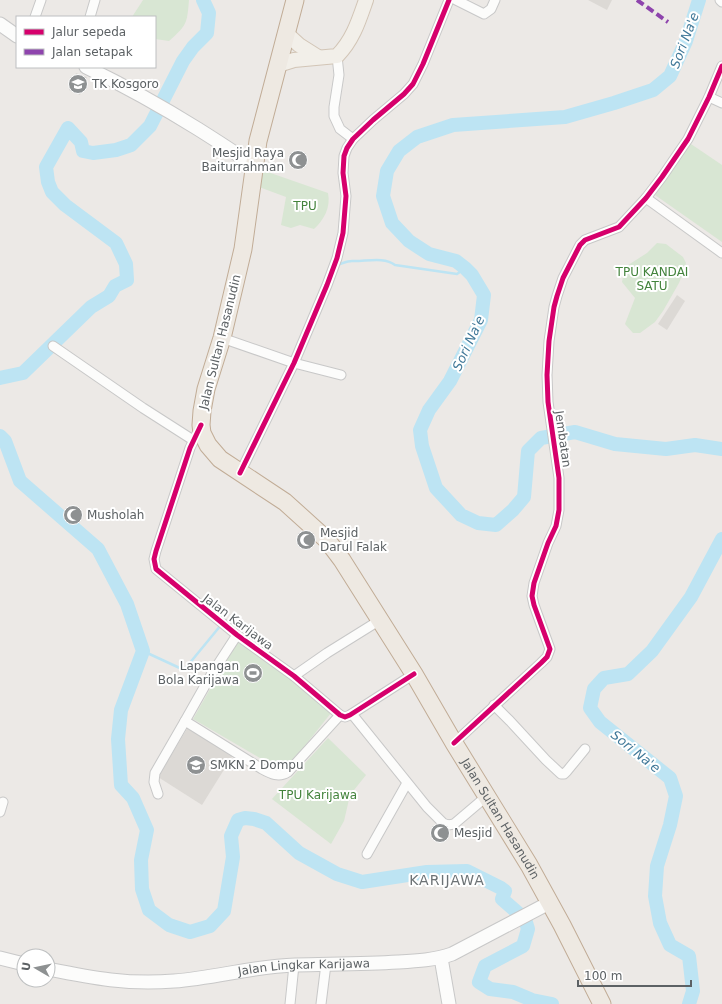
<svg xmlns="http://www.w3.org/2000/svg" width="722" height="1004" font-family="'DejaVu Sans',sans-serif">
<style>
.education{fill:#dcd9d5}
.green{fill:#d8e6d3}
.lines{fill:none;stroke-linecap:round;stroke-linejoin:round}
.stream{stroke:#bde4f3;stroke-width:2.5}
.river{stroke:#bde4f3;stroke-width:14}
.street-casing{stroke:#c8c8c8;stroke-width:11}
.secondary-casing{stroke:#c8c8c8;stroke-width:15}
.primary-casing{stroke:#d2c5b6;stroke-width:16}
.highway-casing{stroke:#c1ac96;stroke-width:19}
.street{stroke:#fcfcfb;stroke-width:9}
.secondary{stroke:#fcfcfb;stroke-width:13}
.primary{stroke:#f2efe9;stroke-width:14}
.highway{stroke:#eee9e2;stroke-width:17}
.quiet{stroke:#8e44ad;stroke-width:4;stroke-dasharray:8 4;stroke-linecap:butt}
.cycleway-casing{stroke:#fff;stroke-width:8}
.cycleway{stroke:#d6006c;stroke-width:5}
.labels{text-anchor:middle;stroke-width:4;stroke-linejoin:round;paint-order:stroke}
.poi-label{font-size:12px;fill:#5c6164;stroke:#fff;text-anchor:start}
.park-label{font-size:12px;fill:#43833c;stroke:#fff}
.street-label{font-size:12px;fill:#5c6164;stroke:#fff}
.water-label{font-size:13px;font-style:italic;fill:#417999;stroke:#fff}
.quarter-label{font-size:14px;letter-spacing:1px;fill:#6d7376;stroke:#fff}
</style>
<rect width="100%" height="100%" fill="#ece9e6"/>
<!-- education -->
<g class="education">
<polygon points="588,0 612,0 607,10"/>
<polygon points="76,73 87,77 80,95 69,90"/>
<polygon points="677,295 685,301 667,330 658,324"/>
<polygon points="190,724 235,752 202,805 158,777"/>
</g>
<!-- green -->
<g class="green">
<path d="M143,0H189C187,24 187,25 169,41L155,39V17H132Z"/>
<polygon points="688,142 722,165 722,242 655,195"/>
<path d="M262,170L328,193C331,207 324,220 314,229L300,225L291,228L281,225L286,197L259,187Z"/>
<polygon points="657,243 666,244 683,257 686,263 684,271 679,283 663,311 655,322 640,333 633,333 625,324 635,298 622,282 625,267 647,253"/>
<polygon points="239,638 335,708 284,772 193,719"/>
<polygon points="328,738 366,775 350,795 344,821 331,844 272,799"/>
</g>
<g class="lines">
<!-- stream -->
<g class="stream">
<path d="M336,265C341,264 347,261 352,261C364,262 384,256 395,265L457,274L465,268"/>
<polyline points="143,651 184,670 221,625"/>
</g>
<!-- river -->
<g class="river">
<polyline points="699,0 686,41 670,76 653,90 614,103 565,117 453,125 417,137 399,151 387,171 383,196 392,223 409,241 429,254 456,261 465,268 472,275 484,295 481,320 450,381 429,410 420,430 422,446 436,488 461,515 478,523 496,525 513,510 524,497 528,451 541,438 575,432 615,444 666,449 695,445 722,449"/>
<polyline points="0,378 23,373 91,307 109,296 115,286 127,280 126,264 116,243 65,205 52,192 48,182 46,167 68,128 81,142 83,151 93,153 116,150 131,145 150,126 183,61 193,47 207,33 209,13 203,0"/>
<polyline points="0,436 5,441 20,481 98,549 127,604 143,651 121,710 118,739 121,785 133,798 147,830 141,860 142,889 149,910 169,925 190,932 210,926 224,911 233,857 231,836 238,820 245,818 254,819 266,823 299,853 337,874 362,882 427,872 467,871 501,888 505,891 502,899 525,919 528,929 523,946 485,966 479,982 490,989 513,992 532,1000 552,1004"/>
<polyline points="689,1004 693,991 689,956 670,945 660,923 655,896 657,866 670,825 676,796 670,778 600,722 590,708 594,689 604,678 628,674 652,651 691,597 722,539"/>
</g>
<!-- street casing -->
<g class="street-casing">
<g id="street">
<polyline points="456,0 484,14 491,9 495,0"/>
<polyline points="720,0 722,2"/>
<polyline points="35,17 41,0"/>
<polyline points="90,17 95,0"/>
<polyline points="337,56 339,75 334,107 334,116 340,129 353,139"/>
<polyline points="709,97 722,103"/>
<polyline points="646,198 722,253"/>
<polyline points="222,338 294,363 341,375"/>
<polyline points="53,346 143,408 193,440"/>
<polyline points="200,427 190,448 156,551 154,559 156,569 237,635 294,676 340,715 345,717 350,715 414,674"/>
<polyline points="240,473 294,363 327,285 337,258 343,233 346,196 343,173 344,156 347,148 353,139 373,120 404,94 413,84 423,64 449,0"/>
<path d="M237,635L211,675L185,721L262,769C271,774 279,778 288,772L340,715"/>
<polyline points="294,676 327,653 380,620"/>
<polyline points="494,705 510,721 546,760 561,774 564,774 567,771 585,749"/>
<polyline points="352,714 427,807 443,823 448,825 454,824 487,796"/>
<polyline points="454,743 541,663 547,657 550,649 534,605 532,596 534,583 548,543 556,526 559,510 559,478 548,402 547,375 549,341 554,307 557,296 563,278 580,245 585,240 619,227 646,198 662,177 688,139 709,97 722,66"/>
<polyline points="158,794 154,782 155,773 185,721"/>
<polyline points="0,812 3,802"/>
<polyline points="367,854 407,783"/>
<polyline points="290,1004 294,965"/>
<polyline points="321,1004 326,964"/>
</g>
</g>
<!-- secondary casing -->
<g class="secondary-casing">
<g id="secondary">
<polyline points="0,24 17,36"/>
<path d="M86,67C125,86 161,106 198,129C217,141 236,153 254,166"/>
<polyline points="0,958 24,964"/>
<polyline points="441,958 449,1004"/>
<path id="s1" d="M48,969C93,978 128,985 174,981C215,978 254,966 295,965C329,964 364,964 398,962C416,961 435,960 452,954L549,903"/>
</g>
</g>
<!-- primary casing -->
<g class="primary-casing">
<g id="primary">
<polyline points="287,34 299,45 318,57"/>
<path d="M278,65L294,60L337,56C353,40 359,20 366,0"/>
</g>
</g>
<!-- highway casing -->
<g class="highway-casing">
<g id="highway">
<path id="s2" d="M295,0L258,141L243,249L222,338L206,389L202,411L201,425L202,433L208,445L220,459L285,502L327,540L342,560L414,674L454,743L529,865L562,925L602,1004"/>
</g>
</g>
<!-- street -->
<use href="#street" class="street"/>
<!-- secondary -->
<use href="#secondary" class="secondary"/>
<!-- primary -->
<use href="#primary" class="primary"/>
<!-- highway -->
<use href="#highway" class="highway"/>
<!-- quiet -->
<polyline class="quiet" points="637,0 668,22"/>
<!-- cycleway casing -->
<g class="cycleway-casing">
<g id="cycleway">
<polyline points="201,425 190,448 156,551 154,559 156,569 237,635 294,676 340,715 345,717 350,715 414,674"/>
<polyline points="240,473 294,363 327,285 337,258 343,233 346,196 343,173 344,156 347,148 353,139 373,120 404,94 413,84 423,64 449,0"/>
<polyline points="454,743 541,663 547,657 550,649 534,605 532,596 534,583 548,543 556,526 559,510 559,478 548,402 547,375 549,341 554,307 557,296 563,278 580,245 585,240 619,227 646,198 662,177 688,139 709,97 722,66"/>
</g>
</g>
<!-- cycleway -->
<use href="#cycleway" class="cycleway"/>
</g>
<!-- icons -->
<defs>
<g id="school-disc" transform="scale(1)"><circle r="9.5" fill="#8e9192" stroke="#fff"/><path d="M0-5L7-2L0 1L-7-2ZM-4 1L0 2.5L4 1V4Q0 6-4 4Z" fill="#fff"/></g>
<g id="mosque-disc" transform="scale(1)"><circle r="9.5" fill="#8e9192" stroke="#fff"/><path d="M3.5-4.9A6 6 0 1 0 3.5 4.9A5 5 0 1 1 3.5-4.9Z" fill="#fff"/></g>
<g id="stadium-disc" transform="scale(1)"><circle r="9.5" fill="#8e9192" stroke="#fff"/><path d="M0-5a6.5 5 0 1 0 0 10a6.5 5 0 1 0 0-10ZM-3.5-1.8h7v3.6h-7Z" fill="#fff"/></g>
</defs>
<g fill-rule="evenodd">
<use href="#school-disc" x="78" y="84"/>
<use href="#mosque-disc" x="298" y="160"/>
<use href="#mosque-disc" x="73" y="515"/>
<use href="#mosque-disc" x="306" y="540"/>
<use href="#stadium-disc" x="253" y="673"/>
<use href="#school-disc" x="196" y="765"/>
<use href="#mosque-disc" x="440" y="833"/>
</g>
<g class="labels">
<!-- poi labels -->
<g class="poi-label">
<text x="92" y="88">TK Kosgoro</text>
<text x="284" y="157" text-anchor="end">Mesjid Raya<tspan x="284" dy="14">Baiturrahman</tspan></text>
<text x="87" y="519">Musholah</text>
<text x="320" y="537">Mesjid<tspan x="320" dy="14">Darul Falak</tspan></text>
<text x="239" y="670" text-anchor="end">Lapangan<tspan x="239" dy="14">Bola Karijawa</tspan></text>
<text x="210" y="769">SMKN 2 Dompu</text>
<text x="454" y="837">Mesjid</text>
</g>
<!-- park labels -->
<g class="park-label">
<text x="305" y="210">TPU</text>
<text x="652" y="276">TPU KANDAI<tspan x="652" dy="14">SATU</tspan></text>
<text x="318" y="799">TPU Karijawa</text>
</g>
<!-- street labels -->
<g class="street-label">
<text transform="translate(220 342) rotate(-76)" y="4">Jalan Sultan Hasanudin</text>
<text transform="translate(563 439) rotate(82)" y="4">Jembatan</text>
<text transform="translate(238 622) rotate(37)" y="4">Jalan Karijawa</text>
<text dy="4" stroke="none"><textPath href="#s2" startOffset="939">Jalan Sultan Hasanudin</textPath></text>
<text dy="4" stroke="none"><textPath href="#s1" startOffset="258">Jalan Lingkar Karijawa</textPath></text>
</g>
<!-- water labels -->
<g class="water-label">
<text transform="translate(684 40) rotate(-69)" y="5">Sori Na'e</text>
<text transform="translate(468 343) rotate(-65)" y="5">Sori Na'e</text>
<text transform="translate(636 751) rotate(39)" y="5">Sori Na'e</text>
</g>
<!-- quarter labels -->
<g class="quarter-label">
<text x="447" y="885">KARIJAWA</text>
</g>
</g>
<!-- legend -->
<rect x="16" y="16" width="140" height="52" fill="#ffffff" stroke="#bec0c1"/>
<rect x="24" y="29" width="20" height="6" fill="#d6006c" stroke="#bec0c1"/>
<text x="52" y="36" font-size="12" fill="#5c6164">Jalur sepeda</text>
<rect x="24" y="49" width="20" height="6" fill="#8e44ad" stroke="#bec0c1"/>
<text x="52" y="56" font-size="12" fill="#5c6164">Jalan setapak</text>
<!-- north arrow -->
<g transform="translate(36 968) rotate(279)"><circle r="19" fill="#ffffff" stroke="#bec0c1"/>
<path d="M0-3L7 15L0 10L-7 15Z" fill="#8e9192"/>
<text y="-6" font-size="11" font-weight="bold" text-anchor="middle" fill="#5c6164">U</text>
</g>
<!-- scale -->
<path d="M578 980v6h113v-6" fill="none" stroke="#5c6164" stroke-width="2"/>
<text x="584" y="980" font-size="12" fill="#5c6164" stroke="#ffffff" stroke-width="3" paint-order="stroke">100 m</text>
</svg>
